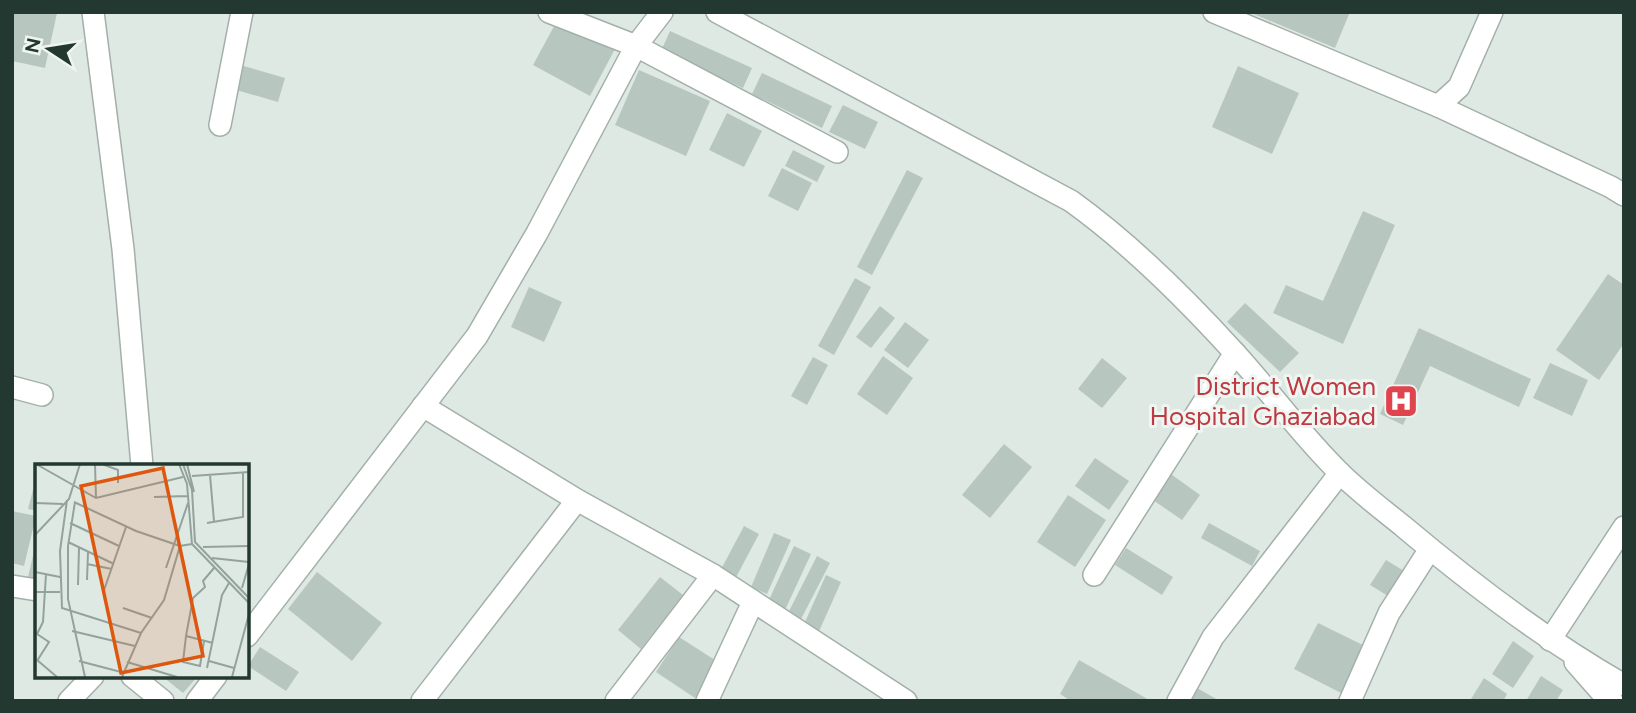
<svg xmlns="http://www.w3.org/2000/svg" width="1636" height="713" font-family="Figtree,sans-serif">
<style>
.building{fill:#b8c6c0}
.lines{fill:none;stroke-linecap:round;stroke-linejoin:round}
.minor-casing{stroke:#a3b0aa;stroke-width:24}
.minor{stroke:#fff;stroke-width:21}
.labels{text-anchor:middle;stroke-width:6;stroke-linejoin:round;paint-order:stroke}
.health-label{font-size:26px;fill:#be3a42;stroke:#eff6f2;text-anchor:end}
.inset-road{fill:none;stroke:#93a29c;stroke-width:2}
.view{fill:#de570e;fill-opacity:0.15;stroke:#de570e;stroke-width:3.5}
.inset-edge{fill:none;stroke:#223830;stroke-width:3.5}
</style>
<rect width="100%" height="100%" fill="#dfe9e4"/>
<!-- building -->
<g class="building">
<polygon points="13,12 57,13 45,68 12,61"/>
<polygon points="1249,12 1350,12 1335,48"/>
<polygon points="558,19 615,49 590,96 533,65"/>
<polygon points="670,31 752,68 743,88 661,51"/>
<polygon points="240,65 285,78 278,102 233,89"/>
<polygon points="1238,66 1299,93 1272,154 1212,127"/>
<polygon points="639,70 710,101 686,156 615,125"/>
<polygon points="762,73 832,106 822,128 752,94"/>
<polygon points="843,105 878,122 865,149 829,132"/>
<polygon points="727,113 762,131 744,167 709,150"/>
<polygon points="793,150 825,166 817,182 785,166"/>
<polygon points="782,168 812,183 798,211 768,196"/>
<polygon points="907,170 923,178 872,275 857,267"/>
<polygon points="1363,211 1395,225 1343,344 1273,313 1286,285 1323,301"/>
<polygon points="1608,274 1624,285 1624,343 1599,380 1556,350"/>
<polygon points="855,278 871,287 834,355 818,346"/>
<polygon points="529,287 562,302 544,342 511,327"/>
<polygon points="1245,303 1299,353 1280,372 1227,322"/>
<polygon points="880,306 895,318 871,348 856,337"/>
<polygon points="905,322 929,340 908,368 884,350"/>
<polygon points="1419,328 1531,379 1519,407 1430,366 1403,425 1380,414"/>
<polygon points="883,356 913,378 887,415 857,394"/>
<polygon points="813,357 828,365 807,405 791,396"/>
<polygon points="1102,358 1127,378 1102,408 1078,389"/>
<polygon points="1550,363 1588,380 1572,416 1533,398"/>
<polygon points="1004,444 1032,467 990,518 962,495"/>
<polygon points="1095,458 1129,481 1109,510 1075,486"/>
<polygon points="1168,472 1200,495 1182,520 1150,498"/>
<polygon points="36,478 37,478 37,511 28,509"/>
<polygon points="1068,495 1106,520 1075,567 1037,542"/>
<polygon points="12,511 36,516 24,566 12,563"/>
<polygon points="1209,523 1260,551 1252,566 1201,538"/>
<polygon points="744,526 759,534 733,583 718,575"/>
<polygon points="774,533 791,540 767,594 751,587"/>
<polygon points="36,543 37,543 37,579 28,577"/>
<polygon points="794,546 811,554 785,610 768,602"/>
<polygon points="1126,548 1173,577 1162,595 1115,565"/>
<polygon points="817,556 830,563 800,621 787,615"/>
<polygon points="1386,560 1409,574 1393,599 1370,585"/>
<polygon points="317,572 382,623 352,661 288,609"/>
<polygon points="826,575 841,582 816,638 801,631"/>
<polygon points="660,577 683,595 641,649 618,630"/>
<polygon points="1318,623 1369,648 1345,695 1294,669"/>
<polygon points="679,637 718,662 695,698 656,672"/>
<polygon points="1513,641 1534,656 1513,688 1492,674"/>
<polygon points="260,647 299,672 286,691 248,666"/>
<polygon points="1079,660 1151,701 1071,701 1060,694"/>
<polygon points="162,676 198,676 183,693"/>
<polygon points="1541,676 1563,690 1556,701 1526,701"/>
<polygon points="1484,678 1507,694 1503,701 1474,701 1471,699"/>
<polygon points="1197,688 1220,701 1190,701"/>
</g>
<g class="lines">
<!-- minor casing -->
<g class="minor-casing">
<g id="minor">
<polyline points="93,12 123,249 142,466"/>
<polyline points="549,12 636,46 837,152"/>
<path d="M717,12L1071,201C1131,244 1184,297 1234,352C1270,391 1301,435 1339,472C1359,492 1382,509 1404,527C1473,585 1545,640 1624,685"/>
<polyline points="1214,12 1438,106 1459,87 1492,12"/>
<polyline points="1438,106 1611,187 1624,195"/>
<polyline points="220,125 242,12"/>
<polyline points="12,387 42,395"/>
<polyline points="423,406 577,500 713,575 906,701"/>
<polyline points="1094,575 1235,353"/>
<polyline points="12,586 37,590"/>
<polyline points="247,636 477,336 537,233 636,46 662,12"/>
<polyline points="1550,640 1624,527"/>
<polyline points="1575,662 1604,695 1612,701"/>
<polyline points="132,676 163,701"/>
<polyline points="69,701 93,676"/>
<polyline points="197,701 216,676"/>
<polyline points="422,701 577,500"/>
<polyline points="616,701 713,575"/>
<polyline points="707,701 753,602"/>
<polyline points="1178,701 1213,637 1340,473"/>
<polyline points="1350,701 1389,613 1430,549"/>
</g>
</g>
<!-- minor -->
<use href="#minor" class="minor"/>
</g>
<!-- icons -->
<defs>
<g id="hospital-square" transform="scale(1.75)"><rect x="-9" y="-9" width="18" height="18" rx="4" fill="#e0444e" stroke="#eff6f2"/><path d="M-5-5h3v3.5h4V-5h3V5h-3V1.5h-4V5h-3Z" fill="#fff"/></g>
</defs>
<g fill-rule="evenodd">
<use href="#hospital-square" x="1401" y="401"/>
</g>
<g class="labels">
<!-- health labels -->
<g class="health-label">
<text x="1376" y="395">District Women<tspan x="1376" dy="30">Hospital Ghaziabad</tspan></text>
</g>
</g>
<!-- overview -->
<g transform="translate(35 464)">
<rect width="214" height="214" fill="#dfe9e4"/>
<path class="inset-road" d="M1,0L61,34L148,13M60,0L61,34M67,0L83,6V19M144,0L152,20L157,80L214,139M148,0L157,26L160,78L214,134M152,0L159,28M175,11L179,57M157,12L214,8M119,33L153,32M32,36L25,87L27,144L106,169M39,38L101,67L145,82M40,38L33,82V135L50,213M0,39L28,40M35,59L84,82M172,59L208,53V8M0,71L34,35L45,0M33,78L79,100M168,83L214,82M177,94L214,98M52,100L77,105M131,104L153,39M0,108L25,113M52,116L53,88M43,121L44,84M207,124L214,100M0,128H25M68,129L91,63M88,144L117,154M37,167L100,182M2,170L8,158L11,110M2,170L14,178L2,197M151,172L148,198L165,202L169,177M178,179L151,172L158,134L170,123L168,117L179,104M2,196L22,213M44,197L86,208M174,197L199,204M92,198L142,213M172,204L187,131L194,119M87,213L106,169L129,136L145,82L157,80M197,213L214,150"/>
<path class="view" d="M128,4L168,192L86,209L46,22Z"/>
<rect width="214" height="214" class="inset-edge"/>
</g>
<!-- border -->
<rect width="1636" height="713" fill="none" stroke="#223830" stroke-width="28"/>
<!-- north arrow -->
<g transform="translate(49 49) rotate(282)" stroke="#eff6f2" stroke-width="5" paint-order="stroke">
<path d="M0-5L12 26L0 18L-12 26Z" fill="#223830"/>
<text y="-10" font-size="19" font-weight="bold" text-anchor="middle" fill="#223830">N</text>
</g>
</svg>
